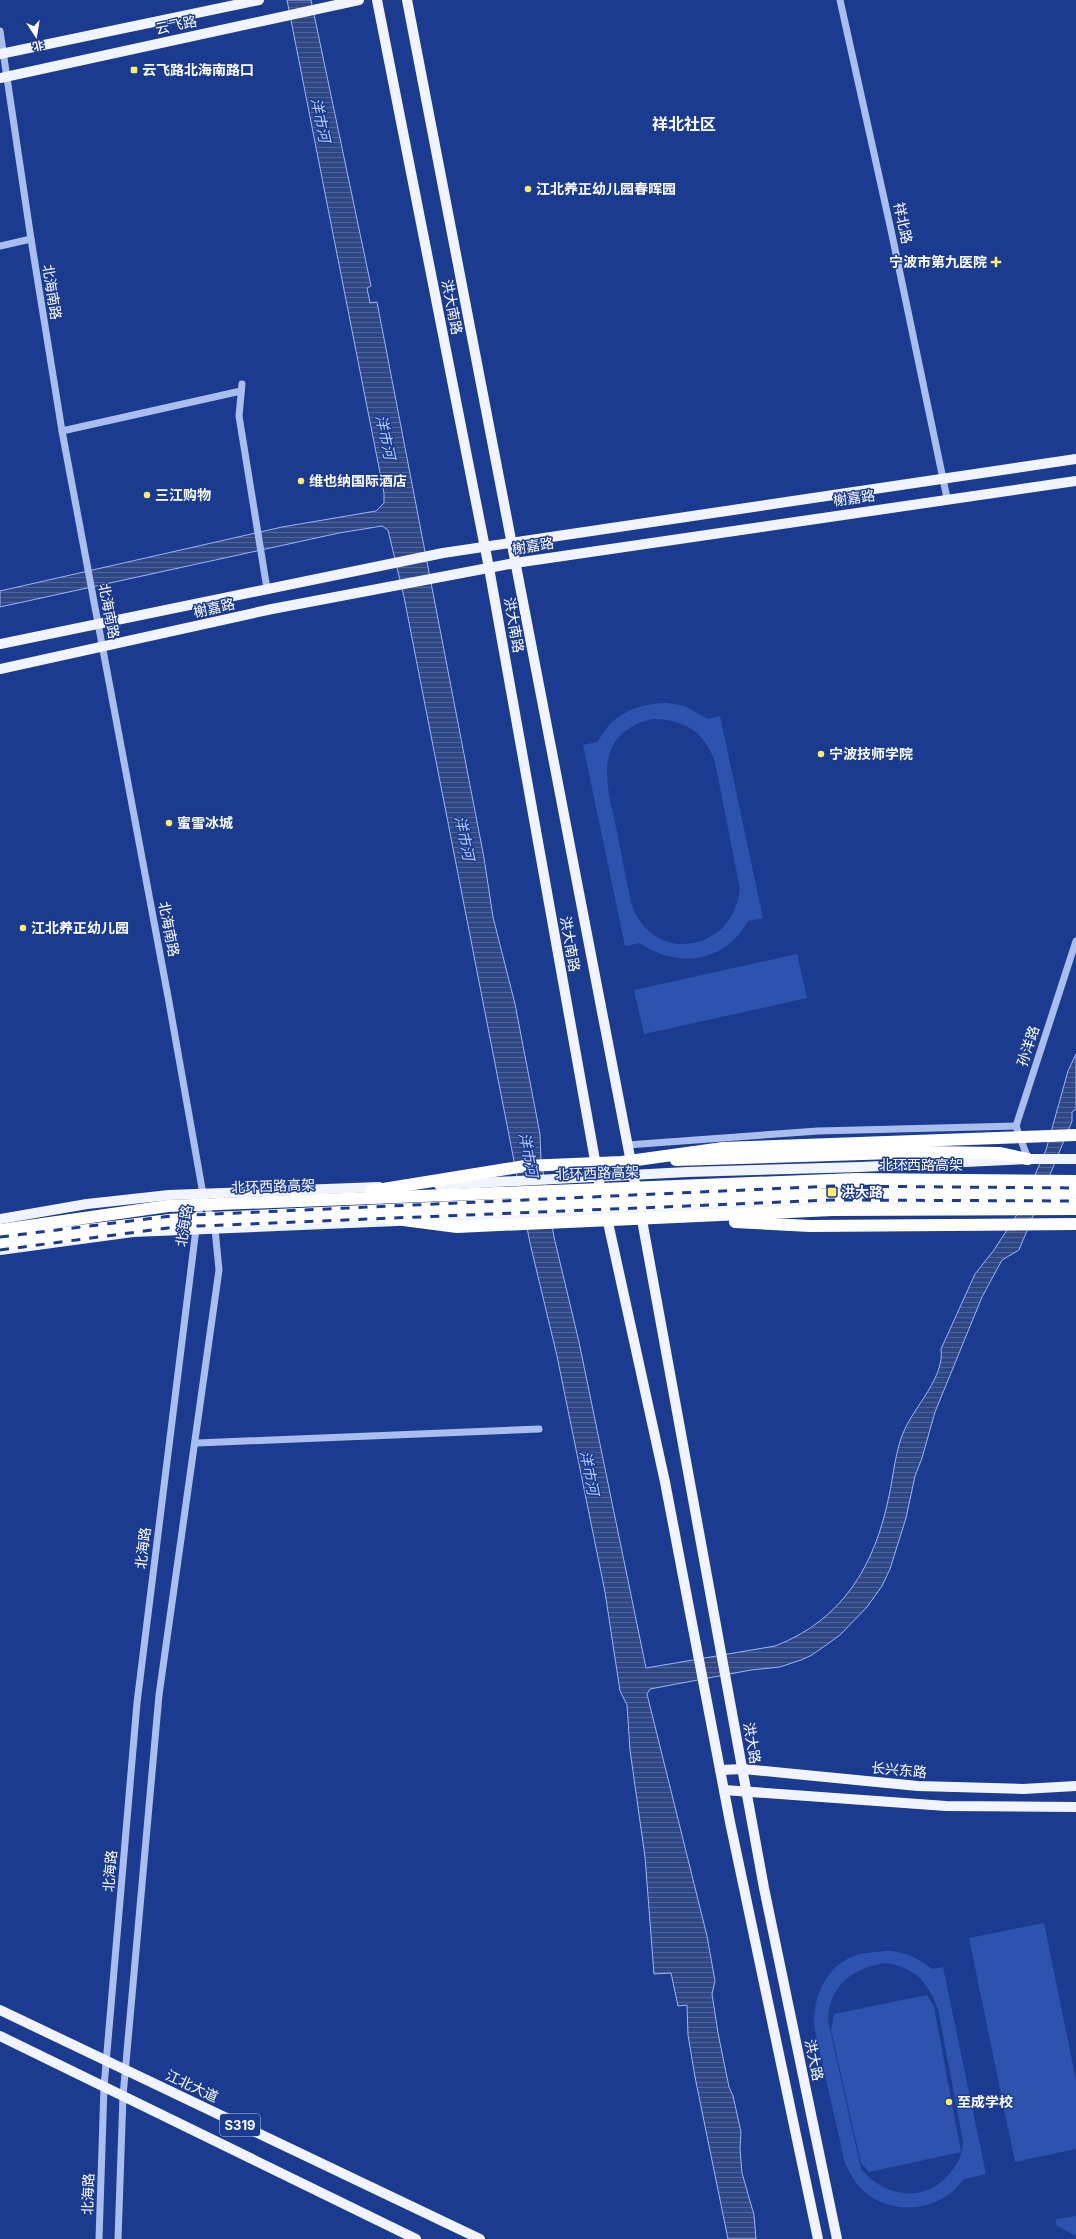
<svg xmlns="http://www.w3.org/2000/svg" width="1076" height="2239" font-family="Inter,'Noto Sans SC',sans-serif">
<style>
.green{fill:#2e53ae;fill-rule:evenodd}
.water{fill:url(#water-rules);stroke:#9db6f1}
.lines{fill:none;stroke-linecap:round;stroke-linejoin:round}
.minor{stroke:#aabeee;stroke-width:7}
.major{stroke:#f1f4ff;stroke-width:10}
.highway{stroke:#fff;stroke-width:12}
.rail-casing{stroke:#fff;stroke-width:4.5}
.rail{stroke:#1b3b90;stroke-width:3;stroke-dasharray:9;stroke-linecap:butt}
.poi-dot{fill:#ffec67;stroke:#1b3b90;stroke-width:1.5}
.labels{text-anchor:middle;stroke-width:3;stroke-linejoin:round;paint-order:stroke}
.shield{fill:#1b3b90;stroke:#bbc4de;stroke-width:1}
.shield-label{font-size:13px;font-weight:bold;fill:#fff}
.street-label{font-size:14px;fill:#fff;stroke:#1b3b90}
.poi-label{font-size:14px;font-weight:bold;fill:#fff;stroke:#1b3b90;text-anchor:start}
.water-label{font-size:15px;font-style:italic;fill:#b6c9f5;stroke:#1b3b90}
.quarter-label{font-size:16px;font-weight:bold;fill:#fff;stroke:#1b3b90}
</style>
<defs>
<pattern id="water-rules" width="6" height="5" patternUnits="userSpaceOnUse"><rect width="6" height="5" fill="#304786"/><path d="M0 2.5h6" fill="none" stroke="#4f6398"/></pattern>
</defs>
<rect width="100%" height="100%" fill="#1b3b90"/>
<!-- green -->
<g class="green">
<path d="M667,703L685,706L708,719L720,716L763,918L748,921C725,963 677,969 640,943L625,946L583,745L598,742C612,713 637,704 667,703ZM652,719C684,719 705,732 715,762L740,889C733,954 651,965 631,903C626,878 621,853 616,827C606,783 592,734 652,719Z"/>
<polygon points="797,954 807,998 644,1034 634,990"/>
<polygon points="1044,1923 1076,2080 1076,2149 1015,2162 969,1938"/>
<path d="M888,1951C906,1952 918,1958 932,1969L943,1967L986,2174L964,2179C939,2214 885,2218 857,2184C852,2178 849,2170 845,2163L814,2026C813,1998 825,1967 854,1956C865,1952 877,1952 888,1951ZM885,1963C915,1967 928,1982 938,2009L963,2141C963,2155 958,2164 949,2174C925,2204 884,2197 861,2169L828,2021C828,1987 853,1967 885,1963Z"/>
<polygon points="927,1995 934,2007 961,2152 869,2172 861,2163 831,2030 834,2014"/>
<polygon points="1076,2216 1076,2236 1056,2225 1056,2219"/>
</g>
<!-- water -->
<path class="water" d="M287,0H311L371,286L367,288L370,303L377,302L484,858L493,917L515,1004L540,1134L541,1160L554,1237L579,1342L646,1668L775,1646C843,1620 875,1565 889,1496C893,1478 896,1447 904,1431C914,1407 945,1377 941,1349L975,1274L994,1250L1018,1213L1046,1150L1068,1071L1076,1054V1109L1072,1112V1121L1019,1250L1002,1260L982,1297L935,1412L922,1458L915,1476L906,1518L890,1569L882,1586L867,1607L840,1635L812,1655L801,1660L780,1667L751,1670L650,1689L647,1694L707,1936L715,1981L712,1994L718,2033L729,2087L733,2096L741,2132L740,2149L742,2173L754,2215L756,2239H728L695,2077L688,2035L687,2005L678,2006L671,1973L654,1974L645,1857L630,1750L627,1705L620,1691L605,1592L557,1356L530,1243L404,597L388,530L382,526L339,533L0,607V591L282,527L376,511L384,503V493Z"/>
<g class="lines">
<!-- minor -->
<g class="minor">
<polyline points="840,0 891,230 947,498"/>
<polyline points="0,31 31,239 62,431 169,1002 203,1194 215,1229 219,1270 159,1695 123,2096 118,2239"/>
<polyline points="0,246 31,239"/>
<polyline points="242,384 239,416 267,589"/>
<polyline points="62,431 241,391"/>
<polyline points="627,1145 818,1131 1016,1126"/>
<polyline points="1028,1159 1016,1126 1076,941"/>
<polyline points="198,1443 539,1429"/>
<polyline points="99,2239 104,2087 137,1703 196,1229 201,1202"/>
</g>
<!-- major -->
<g class="major">
<polyline points="377,0 489,568 598,1177 665,1482 730,1822 818,2239"/>
<polyline points="407,0 640,1209 764,1888 837,2239"/>
<polyline points="0,54 259,0"/>
<polyline points="0,78 359,0"/>
<polyline points="0,644 443,553 1076,459"/>
<polyline points="0,669 272,609 515,563 1076,481"/>
<polyline points="439,1185 687,1172 860,1167 1028,1159 1076,1159"/>
<polyline points="0,1219 87,1204 169,1195 379,1187"/>
<polyline points="431,1220 686,1207 955,1200 1076,1202"/>
<polyline points="0,1250 133,1232 397,1221"/>
<polyline points="720,1770 743,1769 918,1786 1023,1789 1076,1786"/>
<polyline points="724,1790 946,1806 1076,1807"/>
<polyline points="0,2010 480,2239"/>
<polyline points="0,2036 416,2239"/>
</g>
<!-- highway -->
<g class="highway">
<polyline points="676,1160 924,1152 999,1153 1028,1159"/>
<polyline points="371,1191 525,1166 622,1162 723,1148 1076,1135"/>
<polyline points="388,1218 457,1227 832,1210 1076,1209"/>
<polyline points="735,1222 810,1226 1076,1224"/>
<polyline points="0,1230 168,1206 856,1179 1076,1181"/>
<polyline points="0,1242 136,1225 250,1217 806,1195 1076,1192"/>
</g>
<!-- rail casing -->
<g class="rail-casing">
<g id="rail">
<polyline points="0,1237 171,1216 833,1186 1076,1188"/>
<polyline points="0,1250 175,1227 832,1200 1076,1201"/>
</g>
</g>
<!-- rail -->
<use href="#rail" class="rail"/>
</g>
<!-- markers -->
<g class="poi-dot">
<rect x="130" y="66" width="8" height="8" rx="2"/>
<circle cx="528" cy="189" r="4"/>
<path d="M994 256h4v4h4v4h-4v4h-4v-4h-4v-4h4z"/>
<circle cx="301" cy="481" r="4"/>
<circle cx="147" cy="495" r="4"/>
<circle cx="821" cy="754" r="4"/>
<circle cx="169" cy="823" r="4"/>
<circle cx="23" cy="928" r="4"/>
<rect x="827" y="1187" width="10" height="10" rx="2"/>
<circle cx="949" cy="2102" r="4"/>
</g>
<g class="labels">
<!-- shield labels -->
<rect class="shield" x="220" y="2114" width="40" height="22" rx="3"/>
<g class="shield-label">
<text x="240" y="2130">S319</text>
</g>
<!-- street labels -->
<g class="street-label">
<text transform="translate(176 25) rotate(-12)" y="5">云飞路</text>
<text transform="translate(903 223) rotate(78)" y="5">祥北路</text>
<text transform="translate(52 292) rotate(81)" y="5">北海南路</text>
<text transform="translate(452 307) rotate(79)" y="5">洪大南路</text>
<text transform="translate(854 498) rotate(-8)" y="5">榭嘉路</text>
<text transform="translate(533 546) rotate(-9)" y="5">榭嘉路</text>
<text transform="translate(214 608) rotate(-13)" y="5">榭嘉路</text>
<text transform="translate(109 611) rotate(79)" y="5">北海南路</text>
<text transform="translate(514 625) rotate(80)" y="5">洪大南路</text>
<text transform="translate(169 929) rotate(79)" y="5">北海南路</text>
<text transform="translate(570 944) rotate(80)" y="5">洪大南路</text>
<text transform="translate(1028 1046) rotate(-72)" y="5">孙洋路</text>
<text x="921" y="1170">北环西路高架</text>
<text transform="translate(597 1173) rotate(-2)" y="5">北环西路高架</text>
<text transform="translate(273 1186) rotate(-2)" y="5">北环西路高架</text>
<text transform="translate(184 1226) rotate(-81)" y="5">北海路</text>
<text transform="translate(143 1548) rotate(-83)" y="5">北海路</text>
<text transform="translate(752 1743) rotate(80)" y="5">洪大路</text>
<text transform="translate(899 1770) rotate(5)" y="5">长兴东路</text>
<text transform="translate(110 1871) rotate(-85)" y="5">北海路</text>
<text transform="translate(814 2060) rotate(78)" y="5">洪大路</text>
<text transform="translate(192 2086) rotate(25)" y="5">江北大道</text>
<text transform="translate(88 2194) rotate(-88)" y="5">北海路</text>
</g>
<!-- poi labels -->
<g class="poi-label">
<text x="142" y="75">云飞路北海南路口</text>
<text x="536" y="194">江北养正幼儿园春晖园</text>
<text x="987" y="267" text-anchor="end">宁波市第九医院</text>
<text x="309" y="486">维也纳国际酒店</text>
<text x="155" y="500">三江购物</text>
<text x="829" y="759">宁波技师学院</text>
<text x="177" y="828">蜜雪冰城</text>
<text x="31" y="933">江北养正幼儿园</text>
<text x="841" y="1197">洪大路</text>
<text x="957" y="2107">至成学校</text>
</g>
<!-- water labels -->
<g class="water-label">
<text transform="translate(320 120) rotate(78)" y="5">洋市河</text>
<text transform="translate(385 437) rotate(78)" y="5">洋市河</text>
<text transform="translate(464 838) rotate(78)" y="5">洋市河</text>
<text transform="translate(528 1155) rotate(79)" y="5">洋市河</text>
<text transform="translate(589 1473) rotate(79)" y="5">洋市河</text>
</g>
<!-- quarter labels -->
<g class="quarter-label">
<text x="684" y="130">祥北社区</text>
</g>
</g>
<!-- north arrow -->
<g transform="translate(36 36) rotate(168)" stroke="#1b3b90" stroke-width="3" paint-order="stroke">
<path d="M0-3L7 15L0 10L-7 15Z" fill="#ffffff"/>
<text y="-6" font-size="11" font-weight="bold" text-anchor="middle" fill="#ffffff">北</text>
</g>
</svg>
